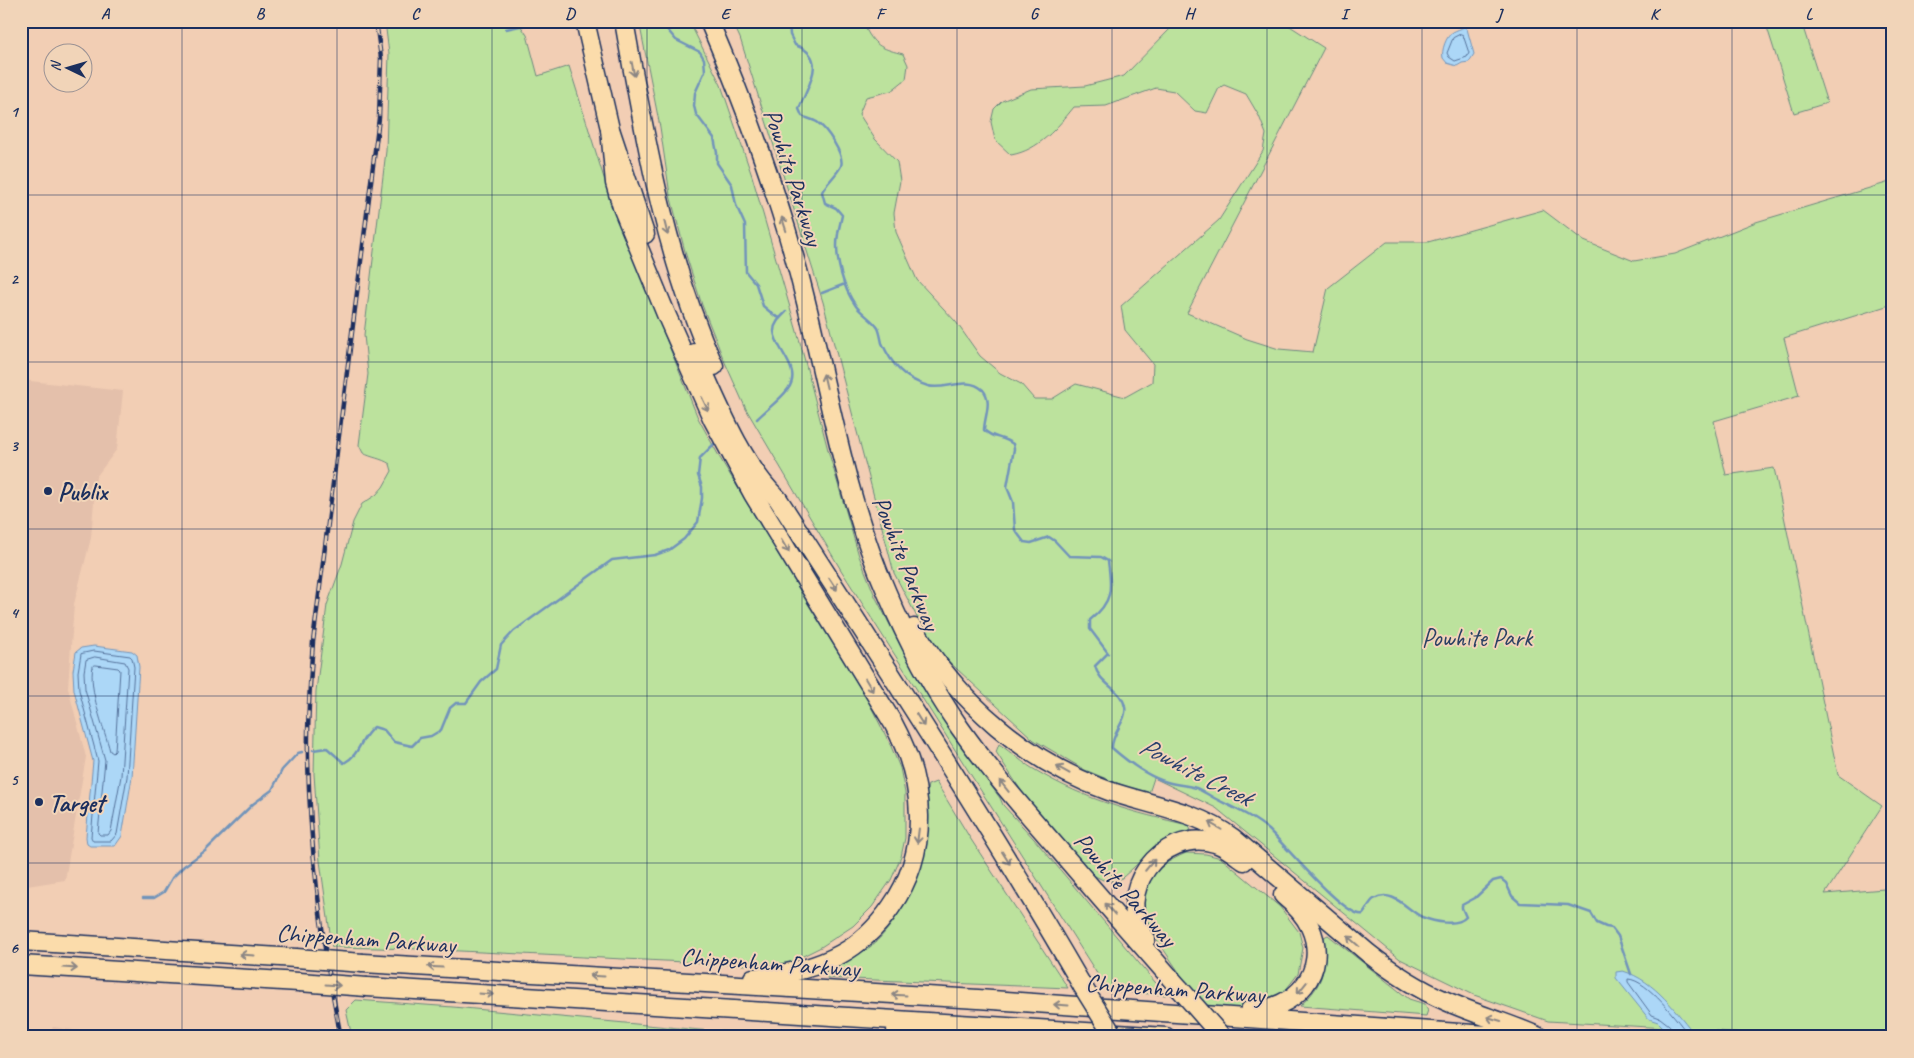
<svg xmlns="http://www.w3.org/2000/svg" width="1914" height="1058" font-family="Caveat,sans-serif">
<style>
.built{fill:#e4c0ab}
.green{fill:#bce29d;stroke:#6c887e}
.water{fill:#acd7f7;stroke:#7294ba}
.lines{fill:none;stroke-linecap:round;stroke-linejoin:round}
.shore{stroke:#55729b;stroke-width:1}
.stream{stroke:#7294ba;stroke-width:2.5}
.highway-casing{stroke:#1b2f5e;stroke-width:21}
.highway{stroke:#fbdcab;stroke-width:18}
.rail-casing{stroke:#1b2f5e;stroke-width:4.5}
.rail{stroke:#f1d4b8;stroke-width:2.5;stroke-dasharray:8;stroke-linecap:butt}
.highway-bridge-casing{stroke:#1b2f5e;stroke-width:21;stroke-linecap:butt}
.highway-bridge{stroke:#fbdcab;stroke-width:18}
.oneway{stroke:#8b8684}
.grid{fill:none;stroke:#1b2f5e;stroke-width:1;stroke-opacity:0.55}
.poi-dot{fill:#1b2f5e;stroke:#f1d4b8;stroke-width:2}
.labels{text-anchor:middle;stroke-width:4;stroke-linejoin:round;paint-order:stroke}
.street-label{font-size:25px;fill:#1b2f5e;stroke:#f1d4b8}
.poi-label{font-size:25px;font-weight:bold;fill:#1b2f5e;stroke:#f1d4b8;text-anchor:start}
.park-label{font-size:25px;fill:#2b4164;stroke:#f1d4b8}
.water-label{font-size:26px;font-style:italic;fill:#2a406d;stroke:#f1d4b8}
.neatline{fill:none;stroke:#1b2f5e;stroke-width:2}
.grid-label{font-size:16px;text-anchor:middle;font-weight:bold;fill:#1b2f5e}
</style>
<rect width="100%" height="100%" fill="#f2ceb4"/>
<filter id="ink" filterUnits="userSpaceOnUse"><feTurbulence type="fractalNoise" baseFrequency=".02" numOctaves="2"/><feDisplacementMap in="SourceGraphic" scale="10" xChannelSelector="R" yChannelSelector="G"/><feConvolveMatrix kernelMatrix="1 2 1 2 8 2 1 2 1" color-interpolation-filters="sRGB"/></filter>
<g filter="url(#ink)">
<!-- built -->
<g class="built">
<polygon points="21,380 123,391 117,449 96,477 91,538 74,604 68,688 86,757 65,880 21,887"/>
<polygon points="53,1027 123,1037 49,1037"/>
</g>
<!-- green -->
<g class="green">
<path d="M385,21H521L520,25L527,35L538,76L569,66L613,207L698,418L720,458L808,604L867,699L890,744L900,768L905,793V838L901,857L891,880L872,907L853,926L821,947L787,964L767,966L419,949L332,947L320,861L314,774L316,691L327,605L342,564L353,522L362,504L376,495L383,487L392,471L390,464C381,458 372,458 363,453L359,445L368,374L364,335L386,151L389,54Z"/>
<polygon points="639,21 689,21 721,85 752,176 800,342 828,450 859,556 875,596 921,685 950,730 1000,798 1003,805 1034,839 1166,995 1108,991 841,570 746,409 723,358 702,305 686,255 670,195 660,127"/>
<path d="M732,21H868L866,29C875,47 884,49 903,54L908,65L906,79L891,91L866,97L859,114L875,139L897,162L900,181L894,213L896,232L917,280L956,322L980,356L1000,373L1021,384L1034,399H1052L1076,384L1125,397L1152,382L1153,364L1125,330L1121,306L1219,220L1263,151L1266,134L1259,116L1246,94L1224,85L1219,88L1207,113L1195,111L1174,91L1156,88L1106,106L1074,107C1057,128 1039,150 1011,155L995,140L991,122L994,109L1002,101L1031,89L1085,86L1124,76L1171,28L1187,21H1282L1324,48L1187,313L1247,339L1279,349L1313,352L1328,288L1387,242H1428L1543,210L1584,241L1634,261L1675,254L1756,222L1893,181V304L1784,338L1799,396L1714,421L1726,475L1774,468L1838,775L1882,806L1825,894L1884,889L1893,930V1037H1816L1548,1021L1474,995L1400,959L1216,808L1154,778L1148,796L1085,770L1034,740L932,646L894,573L823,302L740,38Z"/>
<polygon points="1765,21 1801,21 1827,103 1794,113"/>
<path d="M999,744C1012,753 1024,764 1037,771C1085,800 1135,813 1188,825L1191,830C1183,836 1174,835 1166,840C1148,851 1135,868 1118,881L1103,880L1093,875L1031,806L996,752Z"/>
<path d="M936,782L970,838L1068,988L827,978L823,972C833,961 857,957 870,947C890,931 911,898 916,873C923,844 922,814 928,785Z"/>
<path d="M1186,853L1206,854L1221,858L1280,907L1299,932L1303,948L1298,974L1281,996L1268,1004L1210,1018L1147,925C1137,886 1151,868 1186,853Z"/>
<path d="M1328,935L1409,999L1425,1004L1428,1010L1426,1016L1300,1006C1325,983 1325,970 1324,937Z"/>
<polygon points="356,1000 453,1007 711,1031 850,1035 860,1037 352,1037 346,1010"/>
</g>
<!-- water -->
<g class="water">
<path d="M1464,27L1467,29L1474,54L1469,62L1462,63L1457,66L1447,63L1443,58C1441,51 1446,36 1453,32C1456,30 1461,29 1464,27Z"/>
<polygon points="94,646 132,651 137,655 139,667 132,777 122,836 115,846 90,846 87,844 86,837 93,761 74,690 73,671 76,652 81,648"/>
<path d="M1623,971C1656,981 1676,1012 1697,1037H1673L1658,1022L1649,1019L1616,978V972Z"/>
</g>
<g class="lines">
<!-- shore -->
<g class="shore">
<polygon points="1461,34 1463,35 1469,53 1467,57 1455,61 1449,57 1447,53 1453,38"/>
<polygon points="94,651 130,656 132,658 134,667 127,777 117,834 111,841 93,841 91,837 98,761 79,690 78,672 81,654"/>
<polygon points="95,657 125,662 128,668 121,776 111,831 108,835 100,835 98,833 105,760 85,689 84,672 86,660"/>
<path d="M96,665L118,668L120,670L115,751L113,753L110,751C104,727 88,690 93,666Z"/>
<path d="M1676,1037V1032L1669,1025L1660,1018L1652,1015L1628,982V979C1648,980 1678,1021 1690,1037"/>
</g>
<!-- stream -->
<g class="stream">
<polyline points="660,21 676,40 700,52 704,59 705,71 695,93 694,106 696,114 714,138 717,153 717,163 732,185 736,205 745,225 746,272 756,284 763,306 775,316 780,318"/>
<path d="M789,21L790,35L795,45C830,57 807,87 799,109L802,116C806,118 812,119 817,122C826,128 845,155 841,166C836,176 827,182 822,192L825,203L836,208L842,215C841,221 839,227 838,234C834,257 843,288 856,306C862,314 873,320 878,328C880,332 881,339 882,343C892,365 904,379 928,386C945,391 967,375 983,390C993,401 984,418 984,430C993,439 1002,436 1013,444L1014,449L1007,487L1013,502L1015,530L1024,542L1031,543L1049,537L1055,541L1069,556L1101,557L1108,561C1112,589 1113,602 1090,620V629L1108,653L1095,666C1099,684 1122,689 1125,707C1128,719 1111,734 1112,748C1128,762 1146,776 1167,782C1176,785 1187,785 1196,788C1203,791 1210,796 1216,799C1234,808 1254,817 1269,830C1284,844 1346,919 1363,914C1367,910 1369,902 1374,899C1393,888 1407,910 1422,917C1434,922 1457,927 1466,917L1462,908V905L1475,898L1493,881L1501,879L1506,883L1512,896L1520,903L1568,905L1591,913L1597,923L1606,927L1612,928L1618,936L1631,974"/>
<polyline points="506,29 534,23"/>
<polyline points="822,293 845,284"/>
<path d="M757,419C767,409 780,400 788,389C803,369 775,350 774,331C774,323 781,317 786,312"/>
<path d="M313,750L327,748L344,763C361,754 359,739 374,727L384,730L394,742L412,746L420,738L431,736L441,730L450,708L456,703H466L481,682L496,669L501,645L514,631L612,560L655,555L669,550L684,539L698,522L702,498V487L698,475L700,458L714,444"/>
<polyline points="143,898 154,898 164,892 172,878 184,866 205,851 253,804 272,790 282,770 298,753 302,752"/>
</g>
<!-- highway casing -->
<g class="highway-casing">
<g id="highway">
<polyline points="585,21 610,129 645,234"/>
<path d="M624,21C645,138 665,257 714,366"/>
<path d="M709,21C748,112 783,206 806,302C830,399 846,500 887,593C907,640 931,686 960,728C991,772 1026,812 1061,852C1100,898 1140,943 1180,989"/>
<path d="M610,129L615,183L622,207L666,314L713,420L753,494L893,723C925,782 931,850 891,907C878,926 861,943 841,954C814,969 784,975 753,978"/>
<path d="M695,353C716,399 741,464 778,499C882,660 987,821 1083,987"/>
<path d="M914,628C958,702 1027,762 1109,791C1153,806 1194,810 1233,838L1368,953C1392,972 1418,989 1446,1001C1477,1015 1509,1023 1539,1037"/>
<path d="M1146,939C1111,894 1161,827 1215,843C1227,847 1235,854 1244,861"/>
<polyline points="21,941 296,958"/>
<polyline points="363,963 978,999 1516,1037"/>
<polyline points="21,965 299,982"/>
<polyline points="367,987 1166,1037"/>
<path d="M1250,1010C1295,1011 1330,971 1310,927C1304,914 1294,904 1283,895"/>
<polyline points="896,1029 932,1037"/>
</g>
</g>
<!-- highway -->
<use href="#highway" class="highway"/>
<!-- rail casing -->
<g class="rail-casing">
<path id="rail" d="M341,1037C322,945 310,853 308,759C307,720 310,681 313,642L379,118L381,58L376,21"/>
</g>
<!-- rail -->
<use href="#rail" class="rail"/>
<!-- highway-bridge casing -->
<g class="highway-bridge-casing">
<g id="highway-bridge">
<polyline points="296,958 363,963"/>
<polyline points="299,982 367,987"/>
<polyline points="1083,987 1114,1037"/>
<polyline points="1180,989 1222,1037"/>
</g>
</g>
<!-- highway-bridge -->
<use href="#highway-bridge" class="highway-bridge"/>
</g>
<!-- one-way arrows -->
<defs><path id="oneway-shaft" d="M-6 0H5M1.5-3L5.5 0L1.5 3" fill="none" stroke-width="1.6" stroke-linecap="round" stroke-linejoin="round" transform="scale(1.25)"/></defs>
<g class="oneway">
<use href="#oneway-shaft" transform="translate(633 69) rotate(79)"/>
<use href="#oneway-shaft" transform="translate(784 224) rotate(-108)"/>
<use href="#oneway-shaft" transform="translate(666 228) rotate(76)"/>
<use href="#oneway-shaft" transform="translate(825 381) rotate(-103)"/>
<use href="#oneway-shaft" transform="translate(705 404) rotate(65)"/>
<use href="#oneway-shaft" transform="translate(785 546) rotate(59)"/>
<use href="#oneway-shaft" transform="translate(833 584) rotate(57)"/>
<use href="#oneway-shaft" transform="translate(869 685) rotate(59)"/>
<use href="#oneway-shaft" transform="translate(920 720) rotate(58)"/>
<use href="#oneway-shaft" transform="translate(1063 770) rotate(-151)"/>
<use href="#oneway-shaft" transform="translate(1004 786) rotate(-129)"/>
<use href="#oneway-shaft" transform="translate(1215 826) rotate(-150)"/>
<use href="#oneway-shaft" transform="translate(918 836) rotate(97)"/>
<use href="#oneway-shaft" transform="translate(1006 858) rotate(58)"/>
<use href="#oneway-shaft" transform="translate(1150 865) rotate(-50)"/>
<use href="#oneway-shaft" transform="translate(1110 909) rotate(-131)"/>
<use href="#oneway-shaft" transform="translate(1353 941) rotate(-139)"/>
<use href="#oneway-shaft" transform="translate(247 955) rotate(-176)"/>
<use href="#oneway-shaft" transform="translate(435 967) rotate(-177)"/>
<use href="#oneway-shaft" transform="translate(70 968) rotate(4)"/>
<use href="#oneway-shaft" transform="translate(597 976) rotate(-177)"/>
<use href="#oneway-shaft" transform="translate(333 985) rotate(4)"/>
<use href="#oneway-shaft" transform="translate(1302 988) rotate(129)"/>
<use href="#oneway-shaft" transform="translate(486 994) rotate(4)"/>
<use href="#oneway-shaft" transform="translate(899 995) rotate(-177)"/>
<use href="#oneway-shaft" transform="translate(1061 1005) rotate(-176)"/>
<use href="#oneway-shaft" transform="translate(1494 1019) rotate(-164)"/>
</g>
</g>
<!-- grid -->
<path class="grid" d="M182,21V1037M337,21V1037M492,21V1037M647,21V1037M802,21V1037M957,21V1037M1112,21V1037M1267,21V1037M1422,21V1037M1577,21V1037M1732,21V1037M21,195H1893M21,362H1893M21,529H1893M21,696H1893M21,863H1893"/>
<!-- markers -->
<g class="poi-dot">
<circle cx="48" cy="491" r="5"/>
<circle cx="39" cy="802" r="5"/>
</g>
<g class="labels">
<!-- street labels -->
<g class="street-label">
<text transform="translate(794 177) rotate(72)" y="9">Powhite Parkway</text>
<text transform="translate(907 563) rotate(68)" y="9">Powhite Parkway</text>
<text transform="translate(1126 889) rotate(49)" y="9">Powhite Parkway</text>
<text transform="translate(366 938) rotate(4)" y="9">Chippenham Parkway</text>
<text transform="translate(770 962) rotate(4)" y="9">Chippenham Parkway</text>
<text transform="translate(1175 988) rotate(4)" y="9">Chippenham Parkway</text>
</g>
<!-- poi labels -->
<g class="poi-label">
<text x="58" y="500">Publix</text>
<text x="49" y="811">Target</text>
</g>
<!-- park labels -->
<g class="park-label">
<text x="1477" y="646">Powhite Park</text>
</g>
<!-- water labels -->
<g class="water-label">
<text transform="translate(1196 771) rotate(27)" y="9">Powhite Creek</text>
</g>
</g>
<!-- margin -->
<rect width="1914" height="1058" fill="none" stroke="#f1d4b8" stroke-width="55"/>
<!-- north arrow -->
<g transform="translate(68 68) rotate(275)"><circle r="24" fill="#f1d4b8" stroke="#9b9294"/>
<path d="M0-4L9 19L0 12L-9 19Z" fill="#1b2f5e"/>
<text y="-8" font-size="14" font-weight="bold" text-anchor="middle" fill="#1b2f5e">N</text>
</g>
<rect x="28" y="28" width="1858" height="1002" class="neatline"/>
<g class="grid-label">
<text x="105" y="19">A</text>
<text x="260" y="19">B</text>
<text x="415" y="19">C</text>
<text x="570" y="19">D</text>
<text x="725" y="19">E</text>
<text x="880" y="19">F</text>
<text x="1034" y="19">G</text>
<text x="1189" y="19">H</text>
<text x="1344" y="19">I</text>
<text x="1499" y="19">J</text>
<text x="1654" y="19">K</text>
<text x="1809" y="19">L</text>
<text x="14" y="117">1</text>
<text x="14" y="284">2</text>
<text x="14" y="451">3</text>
<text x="14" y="618">4</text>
<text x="14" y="785">5</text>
<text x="14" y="953">6</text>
</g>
</svg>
